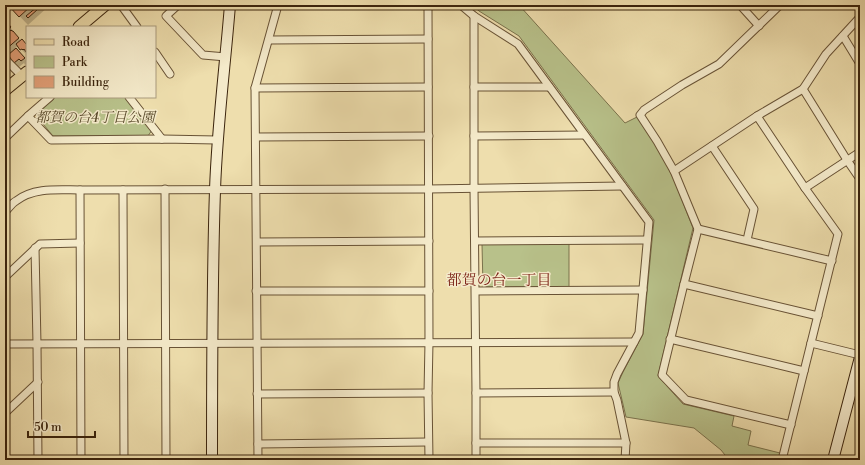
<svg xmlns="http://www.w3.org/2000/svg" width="865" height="465" font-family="'Libre Bodoni','Noto Serif JP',serif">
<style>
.green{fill:#b8c18a;stroke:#7a724c}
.shadow{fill:#0003}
.building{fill:#e29f77;stroke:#3b240d}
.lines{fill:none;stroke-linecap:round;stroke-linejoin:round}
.street-casing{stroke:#685235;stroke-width:9}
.secondary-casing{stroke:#3b240d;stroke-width:12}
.primary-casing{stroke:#3b240d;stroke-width:13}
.street{stroke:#f4eaca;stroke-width:7}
.secondary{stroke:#f4eaca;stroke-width:10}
.primary{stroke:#eedead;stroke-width:11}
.labels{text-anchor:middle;stroke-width:3;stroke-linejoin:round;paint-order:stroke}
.park-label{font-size:14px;font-style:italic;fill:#5a4b2c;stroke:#f4eaca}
.neighbourhood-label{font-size:15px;fill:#7a1f14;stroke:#f4eaca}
</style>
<rect width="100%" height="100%" fill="#eedead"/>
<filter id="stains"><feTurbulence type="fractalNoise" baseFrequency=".005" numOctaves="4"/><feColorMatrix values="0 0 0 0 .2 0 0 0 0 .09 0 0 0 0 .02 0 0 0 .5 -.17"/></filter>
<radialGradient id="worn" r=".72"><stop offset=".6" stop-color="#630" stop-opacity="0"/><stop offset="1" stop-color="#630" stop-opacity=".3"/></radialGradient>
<!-- green -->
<g class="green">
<polygon points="472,5 519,5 625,123 637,117 654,142 671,172 693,228 658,376 683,404 734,416 732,426 751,431 748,445 780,453 778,460 729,460 721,450 694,428 626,417 618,383 623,372 643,334 654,220 519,36 479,11"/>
<polygon points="56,97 126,97 152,130 148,136 53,136 38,118 37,113"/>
<polygon points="569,243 569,287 483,287 482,244"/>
</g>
<!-- shadow -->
<g class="shadow">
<polygon points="9,5 50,5 28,25"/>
<polygon points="5,21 14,32 13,33 21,41 22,40 27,45 27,52 25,53 18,46 15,48 27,61 27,63 25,65 24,63 19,67 15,63 10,55 10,54 5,49 5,37 8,34 5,31"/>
</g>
<!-- building -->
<g class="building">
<polygon points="8,5 32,5 19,17"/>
<polygon points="37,7 38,9 28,18 26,16"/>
<polygon points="5,20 11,27 5,32"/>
<polygon points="11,30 12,31 13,31 19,38 5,50 5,36"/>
<polygon points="22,39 27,45 26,52 24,49 23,50 22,49 20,50 16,44"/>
<polygon points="16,48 25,58 21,61 19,59 14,63 8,55"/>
</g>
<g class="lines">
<!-- street casing -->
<g class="street-casing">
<g id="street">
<polyline points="121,5 137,27"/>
<polyline points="178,5 166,16 203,55 226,57"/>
<polyline points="428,5 429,342 428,393 429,460"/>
<polyline points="461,5 474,16 518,44 649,222 639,333 617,374 614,382 614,392 617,400 626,443 625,460"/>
<polyline points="740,5 759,26"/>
<polyline points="780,5 719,64 682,85 644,110 640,115 657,141 674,171 698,229 684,284 662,375 686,400 791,425"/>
<polyline points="474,16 474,188 476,393 476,460"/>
<polyline points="843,36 860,64"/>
<polyline points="269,40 428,39"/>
<polyline points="155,52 170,74"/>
<polyline points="5,59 22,76"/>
<polyline points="474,87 549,87"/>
<polyline points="255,88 428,87"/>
<polyline points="803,89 847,160 860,179"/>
<polyline points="129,97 162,139"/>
<polyline points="28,116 50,97"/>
<polyline points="757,116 805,188 838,234 782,460"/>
<polyline points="474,136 584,135"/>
<polyline points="256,137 429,136"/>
<polyline points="5,138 28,116 51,140 162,139 217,140"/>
<polyline points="712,146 754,209 747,240"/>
<polyline points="674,171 757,116 803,89 826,54 860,17"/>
<polyline points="805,188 860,152"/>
<polyline points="165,189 166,460"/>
<polyline points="80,190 81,460"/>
<polyline points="123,190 124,460"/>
<path d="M5,212C9,208 12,203 16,201C34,187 59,190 80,190L428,189L622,186"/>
<polyline points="698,229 832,261"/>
<polyline points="475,241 647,240"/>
<polyline points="257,242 429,241"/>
<polyline points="35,248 37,344 38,460"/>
<polyline points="5,277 40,244 80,243"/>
<polyline points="684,284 818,316"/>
<polyline points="256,291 429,291"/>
<polyline points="476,291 643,290"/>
<polyline points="670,339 804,371"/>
<polyline points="811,343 860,355"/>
<polyline points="5,345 7,344 634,342"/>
<polyline points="476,393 614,392"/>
<polyline points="257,394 428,393"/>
<polyline points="5,413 38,382"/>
<polyline points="476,443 626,443"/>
<polyline points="258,444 428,442"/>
<polyline points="258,460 255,88 278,5"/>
</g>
</g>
<!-- secondary casing -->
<g class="secondary-casing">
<g id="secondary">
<path d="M212,460C212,370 212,280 215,190C217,128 225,67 230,5"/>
<polyline points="833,460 860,357"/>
</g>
</g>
<!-- primary casing -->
<g class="primary-casing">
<g id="primary">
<polyline points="79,27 105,5"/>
<polyline points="5,90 27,72"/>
</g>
</g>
<!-- street -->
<use href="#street" class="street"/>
<!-- secondary -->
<use href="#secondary" class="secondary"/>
<!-- primary -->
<use href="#primary" class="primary"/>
</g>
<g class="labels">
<!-- park labels -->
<g class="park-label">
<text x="95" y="122">都賀の台4丁目公園</text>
</g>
<!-- neighbourhood labels -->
<g class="neighbourhood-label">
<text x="499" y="285">都賀の台一丁目</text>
</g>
</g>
<!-- margin -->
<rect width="865" height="465" fill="none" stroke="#eedead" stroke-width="20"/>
<rect x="6" y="6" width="853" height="453" fill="none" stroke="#3b240d" stroke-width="2"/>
<rect x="10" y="10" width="845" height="445" fill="none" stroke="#3b240d"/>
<!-- legend -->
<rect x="26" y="26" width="130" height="72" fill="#f4eaca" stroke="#aa9b7e"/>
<rect x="34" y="39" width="20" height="6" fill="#eedead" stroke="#aa9b7e"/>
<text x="62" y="46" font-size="12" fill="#3b240d">Road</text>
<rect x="34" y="56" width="20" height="12" fill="#b8c18a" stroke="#aa9b7e"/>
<text x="62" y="66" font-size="12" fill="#3b240d">Park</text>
<rect x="34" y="76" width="20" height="12" fill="#e29f77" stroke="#aa9b7e"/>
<text x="62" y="86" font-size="12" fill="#3b240d">Building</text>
<!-- scale -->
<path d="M28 431v6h67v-6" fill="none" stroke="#3b240d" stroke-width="2"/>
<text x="34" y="431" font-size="12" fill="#3b240d" stroke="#f4eaca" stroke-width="3" paint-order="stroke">50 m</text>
<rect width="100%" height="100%" filter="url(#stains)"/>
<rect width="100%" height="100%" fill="url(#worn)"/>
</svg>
